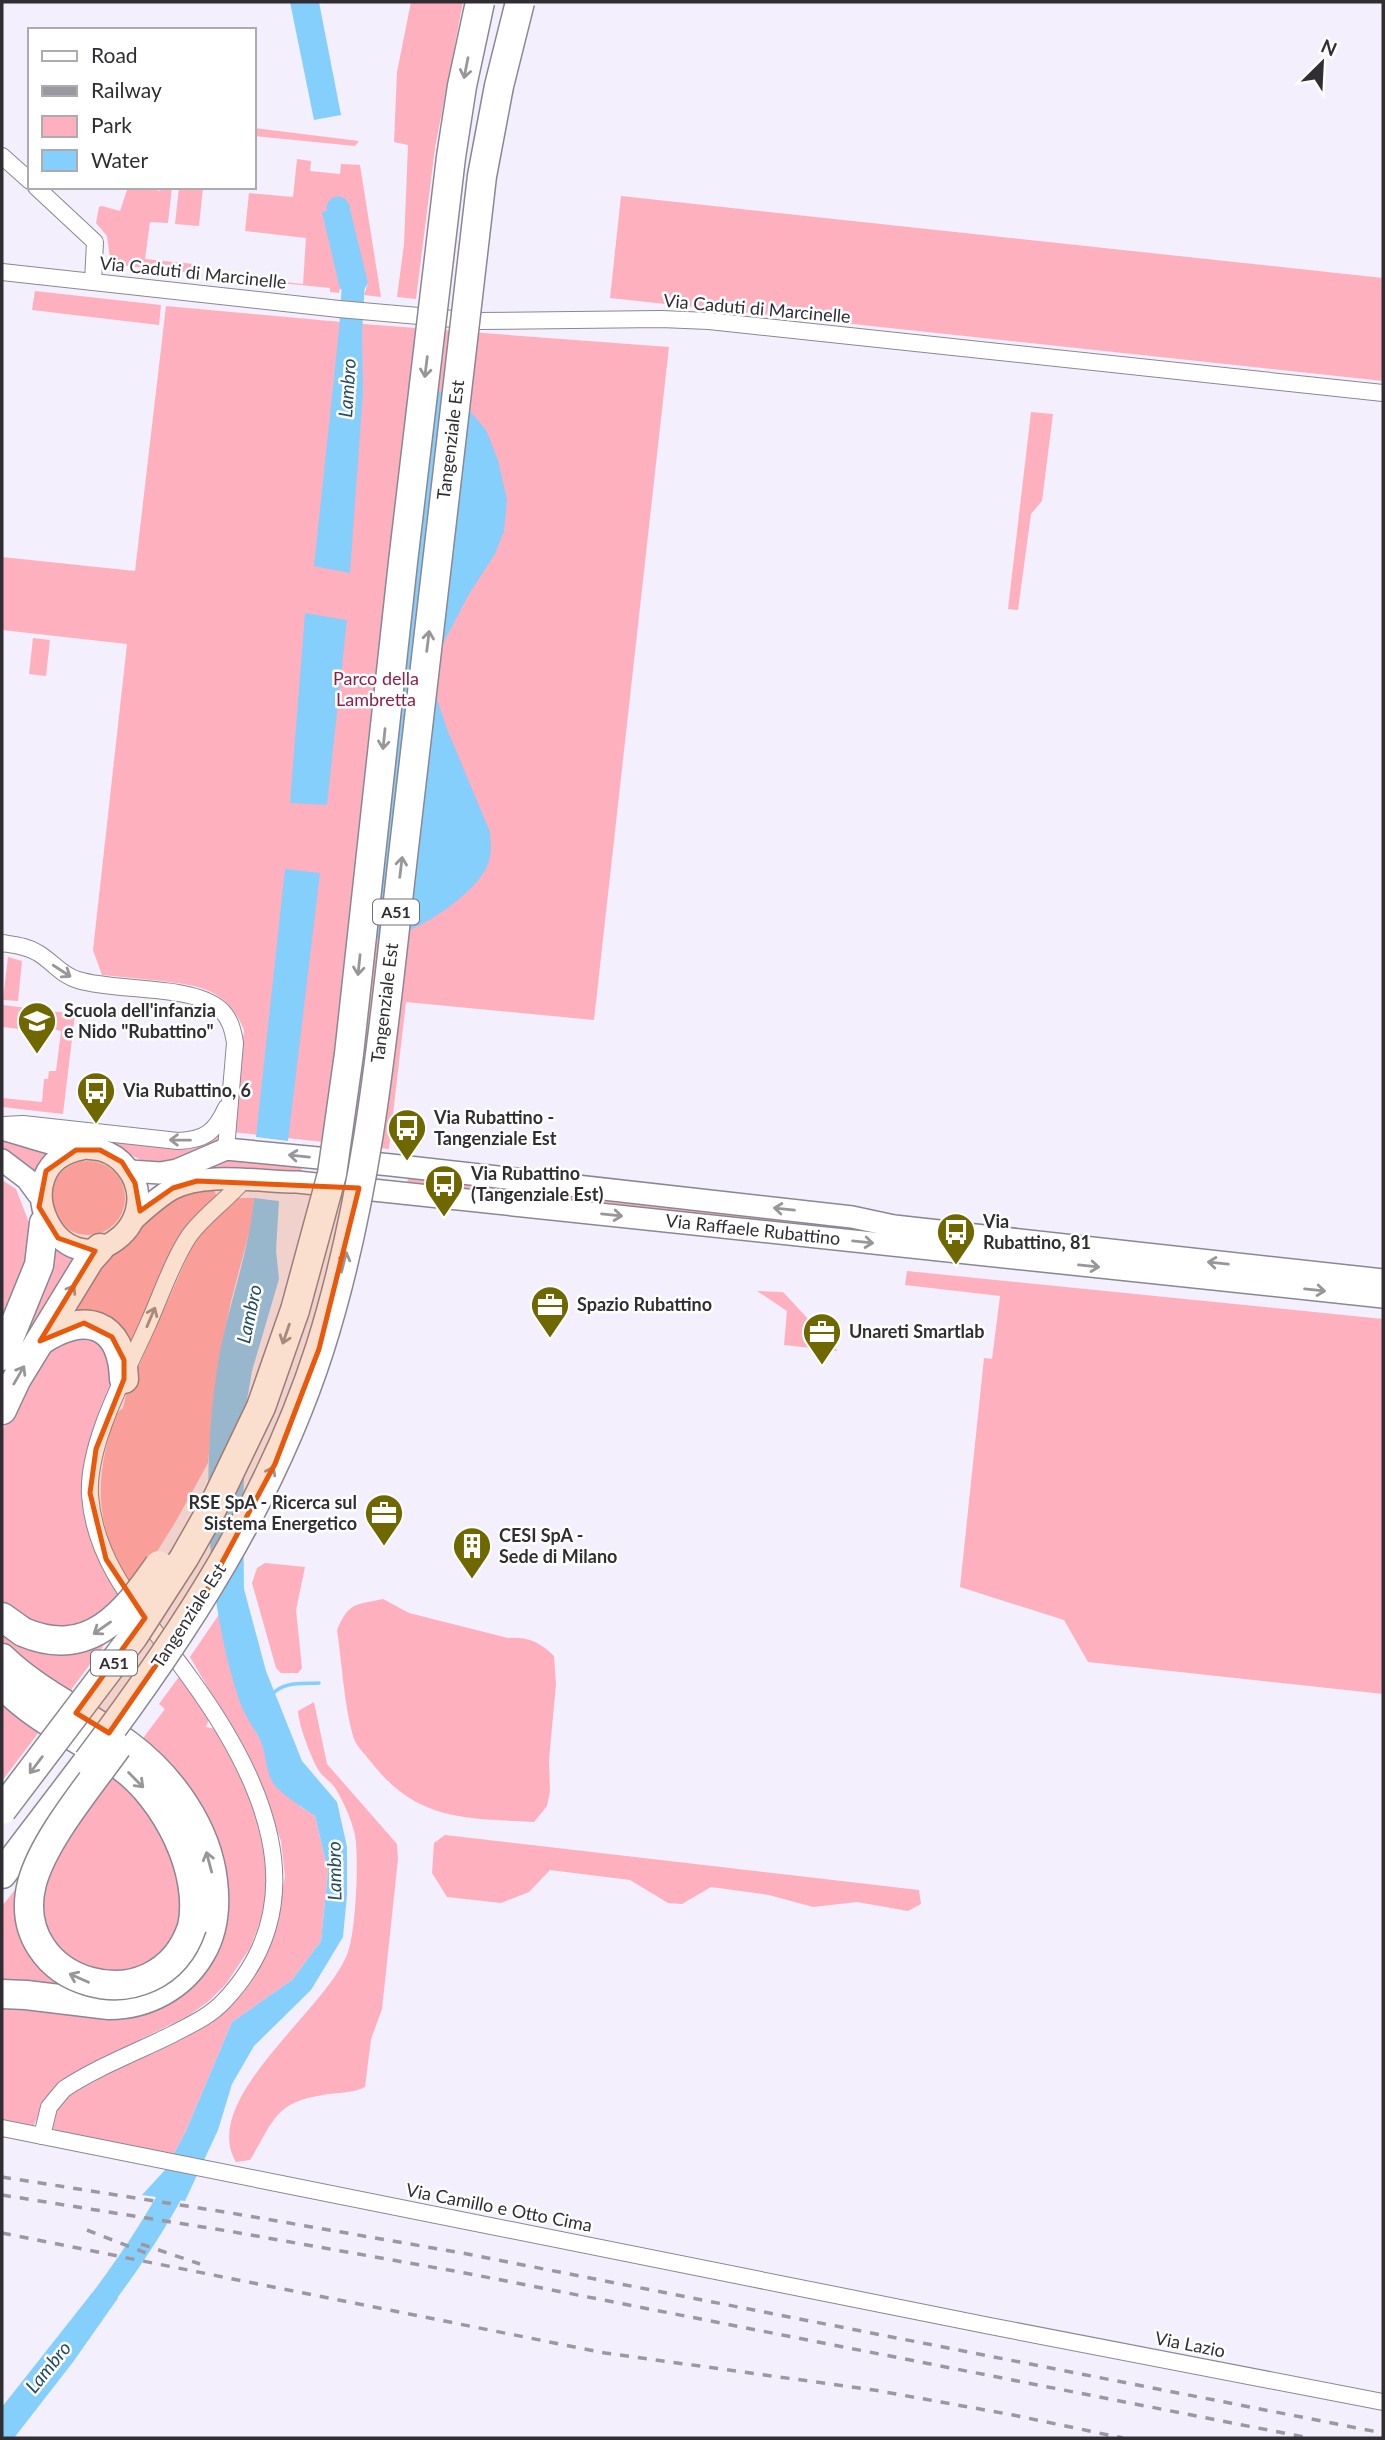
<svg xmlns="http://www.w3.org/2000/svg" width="1385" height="2440" font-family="Lato,sans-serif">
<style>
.green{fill:#ffb0bf}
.water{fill:#85cffd}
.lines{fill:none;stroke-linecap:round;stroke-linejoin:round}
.stream{stroke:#85cffd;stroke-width:3.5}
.river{stroke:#85cffd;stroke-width:23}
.street-casing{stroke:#8b8792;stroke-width:18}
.secondary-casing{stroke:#8b8792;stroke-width:24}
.highway-casing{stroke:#8b8792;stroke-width:31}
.street{stroke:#fff;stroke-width:16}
.secondary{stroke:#fff;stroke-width:21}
.highway{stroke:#fff;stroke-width:28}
.rail{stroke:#9c98a1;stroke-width:3.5;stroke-dasharray:9 9;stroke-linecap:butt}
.highway-bridge-casing{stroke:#8b8792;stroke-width:31;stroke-linecap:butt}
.highway-bridge{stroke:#fff;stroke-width:28}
.oneway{stroke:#989699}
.marked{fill:#e8590c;fill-opacity:0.2;stroke:#e8590c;stroke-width:5;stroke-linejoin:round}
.labels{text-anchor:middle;stroke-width:5;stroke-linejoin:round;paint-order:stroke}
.shield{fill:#fff;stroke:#6e6d70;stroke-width:2}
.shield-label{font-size:16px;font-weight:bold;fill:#302e33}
.street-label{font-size:18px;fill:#302e33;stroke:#fff}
.park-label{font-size:18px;fill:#911d44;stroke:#fff}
.poi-label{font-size:18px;font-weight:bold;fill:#302e33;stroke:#fff;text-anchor:start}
.water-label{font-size:19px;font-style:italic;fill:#234b63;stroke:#fff}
</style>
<rect width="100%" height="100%" fill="#f4effc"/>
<!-- green -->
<g class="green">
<polygon points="411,2 463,2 435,148 416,299 397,297 404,244 408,145 394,142 397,72"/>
<polygon points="254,128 359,141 355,146 254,136"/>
<polygon points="297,159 311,161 310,171 340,174 341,164 360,165 381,297 364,295 368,283 340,289 339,293 330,292 330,288 213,276 213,274 303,284 306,238 245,231 249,193 293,197"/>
<polygon points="128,187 149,187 160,191 161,187 172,187 168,223 150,222 145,259 194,264 194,273 116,265 110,259 107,236 96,223 99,207 102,206 120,211"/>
<polygon points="179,187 203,188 199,226 175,224"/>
<polygon points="621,196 1383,278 1383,381 610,298"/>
<polygon points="35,291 161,305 159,325 32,310"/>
<path d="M166,306L363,324L669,347L594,1020L406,1002L389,1149L232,1132L244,1030C227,989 201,986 161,981C142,979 122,977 102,975L93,950L127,644L2,630V557L135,571Z"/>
<polygon points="1031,412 1053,414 1042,501 1031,514 1018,610 1008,609"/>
<polygon points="33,638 50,640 46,676 29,674"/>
<polygon points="8,957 22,961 18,1001 3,1000"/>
<polygon points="3,1005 75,1014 63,1114 2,1107 2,1098 42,1102 44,1079 48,1079 49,1071 56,1071 61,1031 52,1029 52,1024 31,1021 29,1030 2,1027"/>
<polygon points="225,1131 222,1140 164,1163 143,1161 125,1152 120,1146 107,1141 107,1139 215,1134 218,1138"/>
<polygon points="2,1134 51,1152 34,1174 21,1161 2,1150"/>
<polygon points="229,1157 302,1167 301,1173 196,1174 210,1163"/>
<circle cx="88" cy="1198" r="37"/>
<polygon points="408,1178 1383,1284 1383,1291 407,1184"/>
<polygon points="2,1180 16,1189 36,1241 2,1321"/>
<polygon points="215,1187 215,1193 220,1200 206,1212 130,1358 66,1322 98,1264 144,1221 179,1193"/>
<path d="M237,1198H254L252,1222L231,1301L218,1365L208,1463L176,1521L134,1589C100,1541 93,1493 109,1437C111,1426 114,1414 123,1408L126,1395L191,1249L201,1234Z"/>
<polygon points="50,1244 79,1256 2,1383"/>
<polygon points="907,1271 1383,1319 1383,1694 1088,1662 1064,1620 960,1587 984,1358 992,1359 1000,1296 905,1285"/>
<polygon points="757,1291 783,1292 823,1335 820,1343 823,1344 826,1339 838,1351 784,1345 787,1311"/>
<path d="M91,1334L118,1364L85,1486L125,1601L111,1616L56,1635L2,1609V1433C15,1398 33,1354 69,1337C75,1334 84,1335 91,1334Z"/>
<polygon points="265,1563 305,1567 296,1610 302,1668 298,1673 281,1673 276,1668 252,1583 257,1568"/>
<path d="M383,1599L409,1613L508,1638C527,1636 540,1642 554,1656L556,1684L549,1760L550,1791L547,1806L534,1822C465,1818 418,1822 371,1762C365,1754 355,1745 353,1736C344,1705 342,1663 337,1630C349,1602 355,1605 383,1599Z"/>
<polygon points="220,1613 222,1629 242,1706 262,1743 273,1782 301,1807 315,1816 328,1871 321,1941 292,1980 232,2022 186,2131 172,2157 156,2155 49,2128 51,2115 63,2099 221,2011 249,1980 264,1958 274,1931 285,1877 281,1841 249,1758 190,1657"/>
<polygon points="2,1627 113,1633 65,1698 2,1649"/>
<polygon points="181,1674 210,1717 206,1727 216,1729 238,1763 260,1817 269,1872 264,1912 250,1948 226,1984 209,2001 188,2016 141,2039 141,2042 63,2081 49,2094 33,2127 2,2122 2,2002 210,1954 137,1746 165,1709 159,1704"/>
<polygon points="2,1693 45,1724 2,1781"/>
<path d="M314,1702L327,1764L397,1844L398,1859L382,2009L371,2039L365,2087C351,2094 338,2092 323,2095C274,2102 273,2123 250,2160L236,2162C198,2099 328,2009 348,1952C356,1930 359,1858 355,1835C352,1821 344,1803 337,1791C333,1783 324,1778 319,1771C311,1758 299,1726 298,1711Z"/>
<path d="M128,1754C177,1802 238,1882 194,1952C181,1973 160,1990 135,1996C91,2005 46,1985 2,1988V1906L27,1875C25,1886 22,1899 23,1911C24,1933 33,1953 48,1968C100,2021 193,1994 201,1918C203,1898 199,1879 192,1861C178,1821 154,1790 123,1762Z"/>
<polygon points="117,1771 148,1803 190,1904 150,1974 68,1969 35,1904 58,1849"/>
<polygon points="445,1835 919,1890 921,1904 908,1911 857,1902 813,1907 769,1895 711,1887 682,1904 668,1903 630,1880 550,1870 529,1892 501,1903 447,1897 432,1873 434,1843"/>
</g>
<!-- water -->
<g class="water">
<polygon points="290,2 319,2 341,115 314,120"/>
<polygon points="349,205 368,283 364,290 340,289 322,212"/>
<polygon points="339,330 362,331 363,392 350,573 314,566"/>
<path d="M410,371L471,412L486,430L498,460L507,500L504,531L495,554L469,594L436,657L434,690L447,729L490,832C491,844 492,853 488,864C476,895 416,933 384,939C374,940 362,938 352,938Z"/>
<polygon points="305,613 347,620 327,805 290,803"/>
<polygon points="285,869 320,873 288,1141 256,1137"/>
<path d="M254,1198L279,1201L276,1250L279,1279L252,1371L247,1400L243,1506L244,1589L266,1671L302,1761L337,1802L347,1847V1895L343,1937L311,1990L254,2046L232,2084L218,2130L185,2201L142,2195L165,2170L186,2131L232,2022L292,1980L321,1941L328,1871L315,1816C303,1808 281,1794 273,1783C266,1772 266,1754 261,1742C255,1729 246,1718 241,1705C205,1602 201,1470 218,1363C227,1308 249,1254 254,1198Z"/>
<polygon points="92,2293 118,2298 73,2362 14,2438 2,2438 2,2407"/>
</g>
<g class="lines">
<!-- stream -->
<path class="stream" d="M272,1695C282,1681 303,1684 319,1683"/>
<!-- river -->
<g class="river">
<polyline points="338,208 353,289 349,360"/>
<path d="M86,2320C122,2274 156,2225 182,2173"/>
</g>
<!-- street casing -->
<g class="street-casing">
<g id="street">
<polyline points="2,156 30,181"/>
<polyline points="36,187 95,242 93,282"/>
<polyline points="2,272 339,309 476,321 661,319 709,321 1383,393"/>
<path d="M2,943C14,945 27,946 38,953C53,962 61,975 78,980C116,992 191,984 220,1009C230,1018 233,1030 235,1043L226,1149"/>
<path d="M3,1125L23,1124L178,1141C205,1140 215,1132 226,1108"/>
<polyline points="2,2128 990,2326 1383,2402"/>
<path d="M42,2136L49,2107L64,2089C97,2067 137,2052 173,2034C192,2024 210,2016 224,2001C321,1899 260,1774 190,1678C149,1620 95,1569 90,1495C87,1442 128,1370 149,1322C161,1295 173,1260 189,1236C204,1215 227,1200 244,1180"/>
</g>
</g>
<!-- secondary casing -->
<g class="secondary-casing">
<g id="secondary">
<path d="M2,1129C21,1134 39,1141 58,1145C72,1149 87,1147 101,1150C122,1156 137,1176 138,1197C138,1212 132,1226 121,1236C57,1292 0,1164 82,1149"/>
<polyline points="2,1160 27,1179 38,1194"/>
<polyline points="130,1171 160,1173 177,1170 226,1149 391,1165 852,1217 894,1226 1383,1280"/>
<path d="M134,1219C146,1208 158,1197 172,1189C205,1171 260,1182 297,1182L1383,1297"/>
</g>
</g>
<!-- highway casing -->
<g class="highway-casing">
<g id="highway">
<path d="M40,1341C84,1311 122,1321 124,1379"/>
<polyline points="2,1356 39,1265 44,1223"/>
<polyline points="2,1410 16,1380 90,1259 100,1248"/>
<polyline points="2,1617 23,1632"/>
<path d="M2,1658C39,1694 87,1714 128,1745C171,1777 207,1828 213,1881C216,1906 214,1931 201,1953C182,1986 147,2005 109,2005L26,1995L2,1994"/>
<path d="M2,1683C29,1716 85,1741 121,1766C166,1798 204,1873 192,1927"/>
<polyline points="2,1874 88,1761"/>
</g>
</g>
<!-- street -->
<use href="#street" class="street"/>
<!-- secondary -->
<use href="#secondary" class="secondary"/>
<!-- highway -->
<use href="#highway" class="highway"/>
<!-- rail -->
<g class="rail">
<polyline points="2,2177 231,2213 462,2253 1383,2433"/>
<polyline points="2,2195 228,2231 460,2272 1309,2438"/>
<polyline points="87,2230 151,2255"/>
<polyline points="2,2233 605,2353 874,2390 1013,2415 1123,2438"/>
<polyline points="141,2244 200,2264"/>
</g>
<!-- highway-bridge casing -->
<g class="highway-bridge-casing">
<g id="highway-bridge">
<path d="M23,1632C89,1660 125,1614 159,1565"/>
<path d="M117,1747C90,1785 44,1839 32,1883C6,1985 158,2029 192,1927"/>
<path d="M88,1761C184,1634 271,1501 320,1348C372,1184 385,1010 405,839C430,618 456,397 482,176L499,86L520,2"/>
<polyline points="2,1810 133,1637 184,1558 213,1507 261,1407 295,1310 332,1174 349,1054 403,562 451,157 462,86 480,2"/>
</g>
</g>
<!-- highway-bridge -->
<use href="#highway-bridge" class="highway-bridge"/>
</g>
<!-- one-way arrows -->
<defs><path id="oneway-shaft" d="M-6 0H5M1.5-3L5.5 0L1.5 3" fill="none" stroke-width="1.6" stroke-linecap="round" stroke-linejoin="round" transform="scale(1.75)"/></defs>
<g class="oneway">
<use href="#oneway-shaft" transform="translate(466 68) rotate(101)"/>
<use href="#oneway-shaft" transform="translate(426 367) rotate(97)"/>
<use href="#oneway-shaft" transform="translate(428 641) rotate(-83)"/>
<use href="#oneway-shaft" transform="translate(384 739) rotate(96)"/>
<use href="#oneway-shaft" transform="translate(401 867) rotate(-83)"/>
<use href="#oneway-shaft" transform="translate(359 965) rotate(96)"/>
<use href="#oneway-shaft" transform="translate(62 971) rotate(33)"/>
<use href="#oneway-shaft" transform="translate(180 1140) rotate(-179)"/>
<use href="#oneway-shaft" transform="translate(299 1156) rotate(-174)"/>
<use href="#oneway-shaft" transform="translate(784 1209) rotate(-174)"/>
<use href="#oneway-shaft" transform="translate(612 1215) rotate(6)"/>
<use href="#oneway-shaft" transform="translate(863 1242) rotate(6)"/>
<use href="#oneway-shaft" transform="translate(344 1262) rotate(-76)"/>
<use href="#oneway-shaft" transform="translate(1218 1263) rotate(-174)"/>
<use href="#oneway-shaft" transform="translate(1089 1266) rotate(6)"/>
<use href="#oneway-shaft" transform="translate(1315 1290) rotate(6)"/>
<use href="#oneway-shaft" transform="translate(69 1294) rotate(-59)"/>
<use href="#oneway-shaft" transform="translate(151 1317) rotate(-67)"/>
<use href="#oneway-shaft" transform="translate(286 1334) rotate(109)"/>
<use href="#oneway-shaft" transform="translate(19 1375) rotate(-60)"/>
<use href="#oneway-shaft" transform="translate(269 1476) rotate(-64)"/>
<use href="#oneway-shaft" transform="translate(102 1628) rotate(145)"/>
<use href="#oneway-shaft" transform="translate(36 1765) rotate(127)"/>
<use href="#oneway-shaft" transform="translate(136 1780) rotate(45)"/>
<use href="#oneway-shaft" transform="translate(209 1862) rotate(-105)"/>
<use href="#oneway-shaft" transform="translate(79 1978) rotate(-156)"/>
</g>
<!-- marked area -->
<path class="marked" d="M76,1150H100L122,1162L135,1183L140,1211L173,1188L197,1181L359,1188L319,1349L275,1464L204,1596L109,1733L76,1713L145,1618L106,1559L90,1493L96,1449L124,1379V1360L112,1337L84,1323L40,1341L95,1251L58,1238L39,1207L46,1171Z"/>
<!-- icons -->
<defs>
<g id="school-pin" transform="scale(2.0125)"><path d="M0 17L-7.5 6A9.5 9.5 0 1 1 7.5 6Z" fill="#6f6700" stroke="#fff"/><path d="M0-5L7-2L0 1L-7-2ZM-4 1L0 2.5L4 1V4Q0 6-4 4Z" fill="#fff"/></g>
<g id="bus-pin" transform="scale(2.0125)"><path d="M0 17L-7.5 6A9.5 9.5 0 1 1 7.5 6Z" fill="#6f6700" stroke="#fff"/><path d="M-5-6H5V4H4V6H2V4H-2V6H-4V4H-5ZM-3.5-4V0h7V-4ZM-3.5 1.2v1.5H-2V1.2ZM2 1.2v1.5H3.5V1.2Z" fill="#fff"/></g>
<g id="office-pin" transform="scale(2.0125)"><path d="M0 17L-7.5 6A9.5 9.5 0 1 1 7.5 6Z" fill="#6f6700" stroke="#fff"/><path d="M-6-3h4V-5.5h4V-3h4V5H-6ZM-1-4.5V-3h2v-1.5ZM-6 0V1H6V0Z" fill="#fff"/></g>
<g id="building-pin" transform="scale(2.0125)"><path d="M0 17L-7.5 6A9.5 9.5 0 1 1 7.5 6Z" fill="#6f6700" stroke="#fff"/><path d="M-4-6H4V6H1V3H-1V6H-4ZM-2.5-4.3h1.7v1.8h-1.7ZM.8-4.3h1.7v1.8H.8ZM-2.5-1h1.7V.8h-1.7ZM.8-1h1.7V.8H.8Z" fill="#fff"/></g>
</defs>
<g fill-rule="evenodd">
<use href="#school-pin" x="37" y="1021"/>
<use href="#bus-pin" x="96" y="1091"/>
<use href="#bus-pin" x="407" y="1128"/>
<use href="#bus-pin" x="444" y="1184"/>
<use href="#bus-pin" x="956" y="1232"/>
<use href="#office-pin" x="550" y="1305"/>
<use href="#office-pin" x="822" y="1332"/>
<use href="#office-pin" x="384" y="1513"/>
<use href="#building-pin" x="472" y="1546"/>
</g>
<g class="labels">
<!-- shield labels -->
<g class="shield">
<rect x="373" y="899.5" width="46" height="25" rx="5"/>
<rect x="91" y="1650.5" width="46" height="25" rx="5"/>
</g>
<g class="shield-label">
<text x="396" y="918">A51</text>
<text x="114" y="1669">A51</text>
</g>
<!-- street labels -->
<g class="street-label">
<text transform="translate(193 273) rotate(6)" y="6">Via Caduti di Marcinelle</text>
<text transform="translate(757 309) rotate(5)" y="6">Via Caduti di Marcinelle</text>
<text transform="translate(451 440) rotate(-83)" y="6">Tangenziale Est</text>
<text transform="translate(385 1003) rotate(-83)" y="6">Tangenziale Est</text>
<text transform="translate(753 1230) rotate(6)" y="6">Via Raffaele Rubattino</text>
<text transform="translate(189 1616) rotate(-57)" y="6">Tangenziale Est</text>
<text transform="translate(499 2208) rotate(11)" y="6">Via Camillo e Otto Cima</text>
<text transform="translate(1190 2345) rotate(11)" y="6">Via Lazio</text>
</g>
<!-- park labels -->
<g class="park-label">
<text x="376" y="685">Parco della<tspan x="376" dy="21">Lambretta</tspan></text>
</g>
<!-- poi labels -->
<g class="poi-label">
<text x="64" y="1017">Scuola dell'infanzia<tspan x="64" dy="21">e Nido "Rubattino"</tspan></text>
<text x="123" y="1097">Via Rubattino, 6</text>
<text x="434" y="1124">Via Rubattino -<tspan x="434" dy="21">Tangenziale Est</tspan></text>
<text x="471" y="1180">Via Rubattino<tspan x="471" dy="21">(Tangenziale Est)</tspan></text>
<text x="983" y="1228">Via<tspan x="983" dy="21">Rubattino, 81</tspan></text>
<text x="577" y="1311">Spazio Rubattino</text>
<text x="849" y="1338">Unareti Smartlab</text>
<text x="357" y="1509" text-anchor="end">RSE SpA - Ricerca sul<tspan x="357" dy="21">Sistema Energetico</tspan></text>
<text x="499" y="1542">CESI SpA -<tspan x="499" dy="21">Sede di Milano</tspan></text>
</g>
<!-- water labels -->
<g class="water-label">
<text transform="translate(347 388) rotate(-86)" y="7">Lambro</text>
<text transform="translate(249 1314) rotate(-78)" y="7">Lambro</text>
<text transform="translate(334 1871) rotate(-91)" y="7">Lambro</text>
<text transform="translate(48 2367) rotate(-51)" y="7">Lambro</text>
</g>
</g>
<!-- border -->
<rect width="1385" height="2440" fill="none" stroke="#302e33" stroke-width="7"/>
<!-- legend -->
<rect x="28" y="28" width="228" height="161" fill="#ffffff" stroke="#acabad" stroke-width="2"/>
<rect x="42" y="51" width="35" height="10" fill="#ffffff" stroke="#acabad" stroke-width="2"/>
<text x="91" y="63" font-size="21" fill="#302e33">Road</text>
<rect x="42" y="86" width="35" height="10" fill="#9c98a1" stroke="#acabad" stroke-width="2"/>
<text x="91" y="98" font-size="21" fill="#302e33">Railway</text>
<rect x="42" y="116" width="35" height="21" fill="#ffb0bf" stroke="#acabad" stroke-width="2"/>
<text x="91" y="133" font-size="21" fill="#302e33">Park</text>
<rect x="42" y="150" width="35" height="21" fill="#85cffd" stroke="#acabad" stroke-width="2"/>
<text x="91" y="168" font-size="21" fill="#302e33">Water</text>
<!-- north arrow -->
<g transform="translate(1322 63) rotate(24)" stroke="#ffffff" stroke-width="5" paint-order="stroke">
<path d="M0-5L12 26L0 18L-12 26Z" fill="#302e33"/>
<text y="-10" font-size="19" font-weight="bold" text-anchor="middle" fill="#302e33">N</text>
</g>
</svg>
